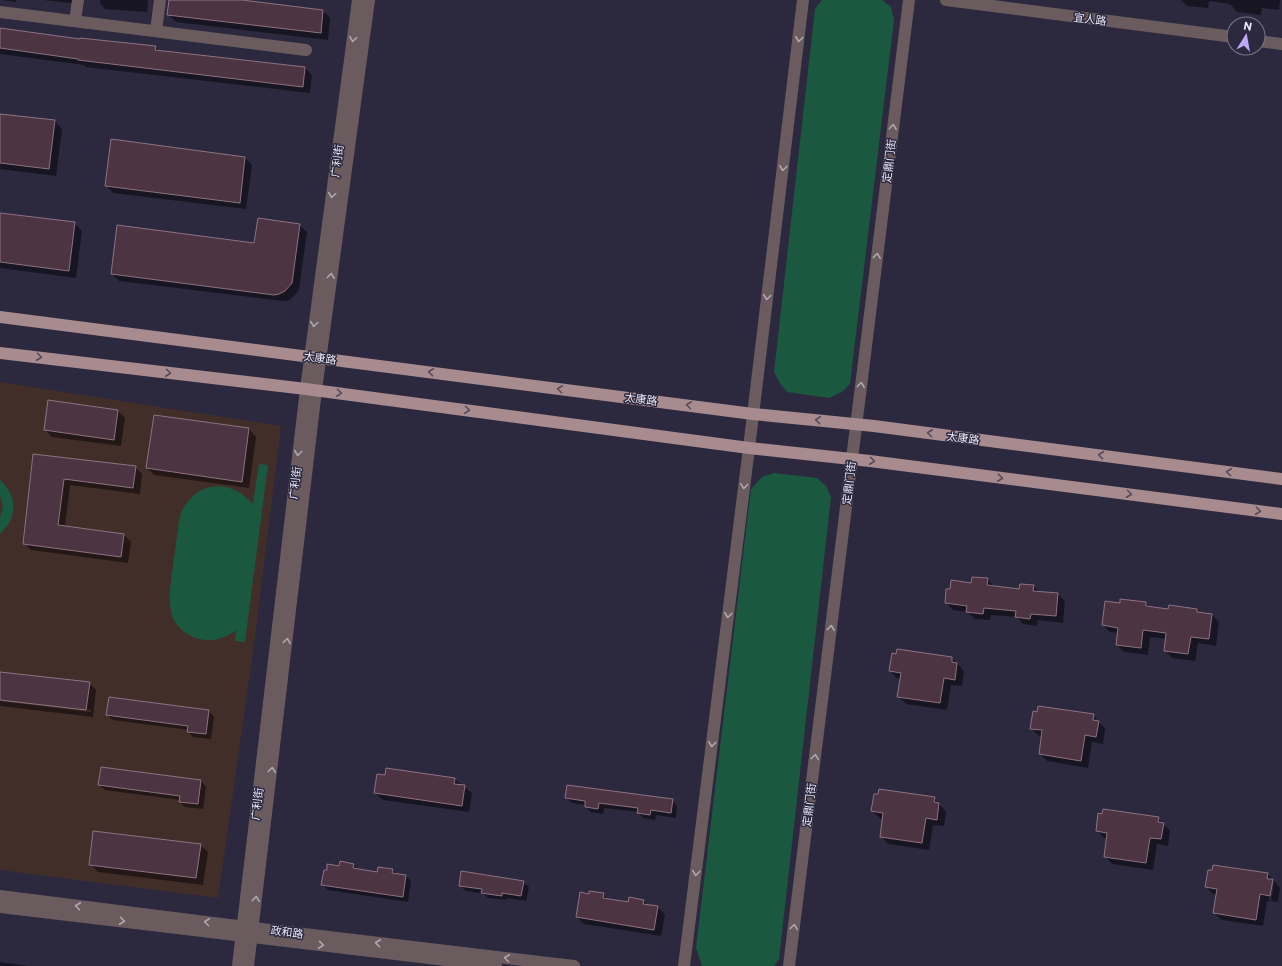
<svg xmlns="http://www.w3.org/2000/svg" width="1282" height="966" font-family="Commissioner,'Noto Sans SC',sans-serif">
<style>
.education{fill:#422e29}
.green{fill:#1b5840}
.shadow{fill:#0007;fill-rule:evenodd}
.building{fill:#4c3442;stroke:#8e7282}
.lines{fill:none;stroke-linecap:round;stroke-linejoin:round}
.minor{stroke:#6a5c5e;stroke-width:12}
.major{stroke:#a78b8f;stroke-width:12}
.oneway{stroke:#afa8b2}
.oneway2{stroke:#574b5b}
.labels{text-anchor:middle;stroke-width:3;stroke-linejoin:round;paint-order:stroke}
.street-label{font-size:11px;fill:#e8e7f6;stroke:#2c293f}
</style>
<rect width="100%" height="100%" fill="#2c293f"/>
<!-- education -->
<polygon class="education" points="0,382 281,426 252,659 218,898 0,870"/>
<!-- green -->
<g class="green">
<polygon points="822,0 882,0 891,7 894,20 850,384 842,392 829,398 787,392 781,385 774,372 815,9"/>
<path d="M259,464L268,465L245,642L235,641L236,630C225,639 212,642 199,639C162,628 169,595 173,566C175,551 177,536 179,520C189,482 228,475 253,504Z"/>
<polygon points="774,473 817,478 826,486 831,497 779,959 774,966 702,966 696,948 751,489 762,477"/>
<path d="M0,480C18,497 18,517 0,534V517L3,507L0,496Z"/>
</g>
<!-- shadow -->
<g class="shadow">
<polygon points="2,0 16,0 16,2"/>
<polygon points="43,0 78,0 78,4"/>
<polygon points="100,0 148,0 147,12 105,9 100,3"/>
<polygon points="170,0 233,0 323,11 330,18 328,40 176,22 168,14"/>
<polygon points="1181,0 1280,0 1279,10 1262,8 1261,15 1237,12 1230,4 1209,1 1208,8 1187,6"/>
<polygon points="0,29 81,40 155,47 160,51 305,68 312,75 310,93 86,67 84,65 0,54"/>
<polygon points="0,115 55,121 62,129 56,176 0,169"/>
<polygon points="245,158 252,165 246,209 113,193 106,185"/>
<polygon points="0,214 74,223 82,231 76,278 0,268"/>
<polygon points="299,225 307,232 299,290 292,298 287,301 282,301 119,281 112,274 255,244"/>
<polygon points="118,411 125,418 121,446 52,437 45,430"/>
<polygon points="249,429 256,437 249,488 154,475 147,468"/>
<polygon points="34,455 135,467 142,474 140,494 70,485 65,527 124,535 131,542 128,563 31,550 24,543"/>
<polygon points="987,579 995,587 1020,590 1033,586 1040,592 1058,594 1065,601 1063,623 1038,620 1037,626 1023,624 1017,617 991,615 990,620 974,619 968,612 953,610 946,603 972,584"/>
<polygon points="1121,600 1146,603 1151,608 1169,610 1197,610 1200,613 1212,615 1219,622 1216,646 1198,643 1195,661 1172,658 1165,650 1167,639 1150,637 1148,655 1124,652 1117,645 1119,633 1110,632 1103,625 1121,604"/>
<polygon points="952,658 964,671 962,686 951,685 947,710 906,704 898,696 901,679 897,678 890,671"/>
<polygon points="0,673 89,683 96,690 93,717 0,706 0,701 91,712 91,710 0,699"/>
<polygon points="209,711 214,717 211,739 193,737 188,732 188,730 113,720 107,715"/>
<polygon points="1093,715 1105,729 1103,744 1092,742 1088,768 1047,761 1040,754 1043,736 1039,736 1031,728"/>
<polygon points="454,779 472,793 469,812 383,800 375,793"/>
<polygon points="201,781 206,787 203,809 185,807 180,802 180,800 105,790 99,785"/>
<polygon points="566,798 672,800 677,806 676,818 656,815 655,820 643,818 638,812 604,808 603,814 591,812 586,807 586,805 572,803"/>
<polygon points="934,798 946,812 944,826 933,825 929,850 888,844 881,836 883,819 880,818 872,811"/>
<polygon points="1158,818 1170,831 1168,846 1157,844 1153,870 1112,864 1105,856 1108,838 1104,838 1097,830"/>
<polygon points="200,845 208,852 203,885 98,872 90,864"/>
<polygon points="354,865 359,870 378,873 392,870 397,874 406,876 411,881 408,902 328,890 323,885"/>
<path d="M1268,874L1280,888L1278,902L1267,901L1263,926L1222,920L1214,913L1217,895L1213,894L1206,887ZM1272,882L1274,883L1271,901L1269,900Z"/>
<polygon points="523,882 529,887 526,901 507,898 507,900 488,898 484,894 466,891 460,886"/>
<polygon points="603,894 610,901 629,904 644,901 649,906 657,907 665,914 661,936 584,924 577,917 590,895"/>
<polygon points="0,962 29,966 0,966"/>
</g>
<!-- building -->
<g class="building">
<polygon points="169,0 242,0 323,10 321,33 167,15"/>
<polygon points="0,28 80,39 80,38 156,46 155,50 305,67 303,87 78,60 78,59 0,48"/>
<polygon points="0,114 55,120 49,169 0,163"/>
<polygon points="111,139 245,157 240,203 105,186"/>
<polygon points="0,213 75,222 69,271 0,262"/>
<polygon points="258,218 300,224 292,283 285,291 279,294 274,295 111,274 117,225 254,243"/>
<polygon points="48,400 118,410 114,440 44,430"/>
<polygon points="154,415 249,428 242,482 146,468"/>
<polygon points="33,454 136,466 133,488 64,479 58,525 124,534 121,557 23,544"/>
<polygon points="972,577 988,578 987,585 1019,589 1020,584 1034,585 1033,591 1058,593 1056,616 1031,614 1030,619 1015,617 1016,611 984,608 983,614 966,612 967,606 945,603 946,589 950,589 951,580 971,583"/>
<polygon points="1120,599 1146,602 1146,606 1168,609 1169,605 1197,609 1197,612 1212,614 1209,639 1191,637 1188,654 1164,651 1166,633 1143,630 1141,648 1116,645 1118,628 1102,625 1105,601 1120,603"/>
<polygon points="897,649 952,657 952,662 957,663 955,680 944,678 940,703 897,697 901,673 889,671 892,653 896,654"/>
<polygon points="0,672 90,682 86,710 0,700"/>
<polygon points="109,697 209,710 206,734 187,732 188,726 106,715"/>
<polygon points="1038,706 1094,714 1093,720 1099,721 1096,737 1085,735 1081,761 1039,754 1042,730 1030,729 1033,711 1037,712"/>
<polygon points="101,767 201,780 198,804 179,802 180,796 98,785"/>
<polygon points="386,768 455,778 454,784 465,785 462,806 374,793 377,774 385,775"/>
<polygon points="567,785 673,799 671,813 651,810 650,815 637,813 638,808 599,803 598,809 585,807 585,801 565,798"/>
<polygon points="879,789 935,797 934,802 939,803 937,820 926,818 922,843 880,837 883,813 871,811 874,794 878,794"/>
<polygon points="1103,809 1159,817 1158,822 1164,823 1161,839 1150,838 1146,863 1104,857 1107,833 1096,831 1098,813 1102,814"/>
<polygon points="93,831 201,844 196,878 89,865"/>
<polygon points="340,861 354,864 353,868 377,872 378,867 393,869 392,873 406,875 403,897 321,885 324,870 327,870 327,864 339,866"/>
<polygon points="1213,865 1268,873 1267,879 1273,879 1270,896 1260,894 1256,920 1213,913 1217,889 1205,887 1208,870 1212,870"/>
<polygon points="461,871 524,881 521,896 502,893 502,896 481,893 482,889 459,886"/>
<polygon points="589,891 604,893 603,898 628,902 629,897 644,900 643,904 658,906 654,930 576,917 580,892 589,894"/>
</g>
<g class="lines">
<!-- minor -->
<g class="minor">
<polyline points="946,0 1234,37"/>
<polyline points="0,12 306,50"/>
<polyline points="75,21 78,0"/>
<polyline points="156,31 160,0"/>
<polyline points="1258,41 1282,44"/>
<polyline points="0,896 253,928 574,966"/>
<polyline points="0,907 496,966"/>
<polyline points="238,966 306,389 358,0"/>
<polyline points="248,966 316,390 369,0"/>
<polyline points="684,966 749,448 803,0"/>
<polyline points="789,966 909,0"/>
</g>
<!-- major -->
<g class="major">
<polyline points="0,317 753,414 874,426 1282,479"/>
<polyline points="0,353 306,389 749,448 870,461 1282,514"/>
</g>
</g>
<!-- one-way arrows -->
<defs><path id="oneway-chevron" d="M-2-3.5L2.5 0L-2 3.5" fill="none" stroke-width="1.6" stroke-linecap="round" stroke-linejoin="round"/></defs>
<g class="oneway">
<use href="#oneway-chevron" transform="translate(353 39) rotate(98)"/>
<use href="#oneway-chevron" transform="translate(799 39) rotate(97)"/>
<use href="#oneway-chevron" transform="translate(893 127) rotate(-83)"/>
<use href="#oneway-chevron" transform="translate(783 168) rotate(97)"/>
<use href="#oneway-chevron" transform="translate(332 195) rotate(98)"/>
<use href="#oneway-chevron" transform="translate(877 256) rotate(-83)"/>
<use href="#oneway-chevron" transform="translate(331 276) rotate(-82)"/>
<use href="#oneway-chevron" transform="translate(767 297) rotate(97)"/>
<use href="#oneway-chevron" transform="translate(314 324) rotate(98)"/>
<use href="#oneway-chevron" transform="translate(861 385) rotate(-83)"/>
<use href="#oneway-chevron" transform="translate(298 453) rotate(97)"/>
<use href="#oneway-chevron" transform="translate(744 486) rotate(97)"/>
<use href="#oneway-chevron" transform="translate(728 615) rotate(97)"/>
<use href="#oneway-chevron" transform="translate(831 628) rotate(-83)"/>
<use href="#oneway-chevron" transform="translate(287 641) rotate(-83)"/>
<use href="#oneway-chevron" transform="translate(712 744) rotate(97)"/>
<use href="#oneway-chevron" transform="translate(815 757) rotate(-83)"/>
<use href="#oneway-chevron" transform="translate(272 770) rotate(-83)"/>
<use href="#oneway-chevron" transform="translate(696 873) rotate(97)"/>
<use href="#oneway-chevron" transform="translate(256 899) rotate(-83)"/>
<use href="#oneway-chevron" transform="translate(78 906) rotate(-173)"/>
<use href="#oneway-chevron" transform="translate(122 921) rotate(7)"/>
<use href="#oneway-chevron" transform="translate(207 922) rotate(-173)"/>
<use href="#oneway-chevron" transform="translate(794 927) rotate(-83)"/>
<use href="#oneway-chevron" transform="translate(378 943) rotate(-173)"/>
<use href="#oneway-chevron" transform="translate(321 945) rotate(7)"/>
<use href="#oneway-chevron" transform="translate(507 958) rotate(-173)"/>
</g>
<g class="oneway2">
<use href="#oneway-chevron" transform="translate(39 357) rotate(7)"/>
<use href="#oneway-chevron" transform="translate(431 372) rotate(-173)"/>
<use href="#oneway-chevron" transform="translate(168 373) rotate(7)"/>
<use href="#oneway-chevron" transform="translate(560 389) rotate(-173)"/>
<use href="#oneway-chevron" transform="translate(339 393) rotate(7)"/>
<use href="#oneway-chevron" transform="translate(689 405) rotate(-173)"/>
<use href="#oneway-chevron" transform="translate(467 410) rotate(7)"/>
<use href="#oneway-chevron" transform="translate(818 420) rotate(-174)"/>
<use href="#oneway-chevron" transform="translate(930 433) rotate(-173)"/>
<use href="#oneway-chevron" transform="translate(1101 455) rotate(-173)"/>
<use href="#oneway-chevron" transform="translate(872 461) rotate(7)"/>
<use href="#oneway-chevron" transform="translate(1229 472) rotate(-173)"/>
<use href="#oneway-chevron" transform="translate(1000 478) rotate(7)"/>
<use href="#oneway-chevron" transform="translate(1129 494) rotate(7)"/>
<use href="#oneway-chevron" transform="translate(1258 511) rotate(7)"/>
</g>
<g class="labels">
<!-- street labels -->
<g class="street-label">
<text transform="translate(1090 19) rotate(7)" y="4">宜人路</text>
<text transform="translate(337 161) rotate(-82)" y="4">广利街</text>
<text transform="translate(889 161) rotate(-83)" y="4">定鼎门街</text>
<text transform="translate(320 358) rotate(7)" y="4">太康路</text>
<text transform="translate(641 399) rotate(7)" y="4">太康路</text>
<text transform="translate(963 438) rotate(7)" y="4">太康路</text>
<text transform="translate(295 483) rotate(-83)" y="4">广利街</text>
<text transform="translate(849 483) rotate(-83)" y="4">定鼎门街</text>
<text transform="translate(257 804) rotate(-83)" y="4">广利街</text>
<text transform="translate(809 805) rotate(-83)" y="4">定鼎门街</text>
<text transform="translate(287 932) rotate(7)" y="4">政和路</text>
</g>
</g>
<!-- north arrow -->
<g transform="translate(1246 36) rotate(11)"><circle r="19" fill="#2c293f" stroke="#777588"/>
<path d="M0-3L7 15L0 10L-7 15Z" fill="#bfa8f4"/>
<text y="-6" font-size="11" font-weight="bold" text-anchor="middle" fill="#e8e7f6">N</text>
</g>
</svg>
